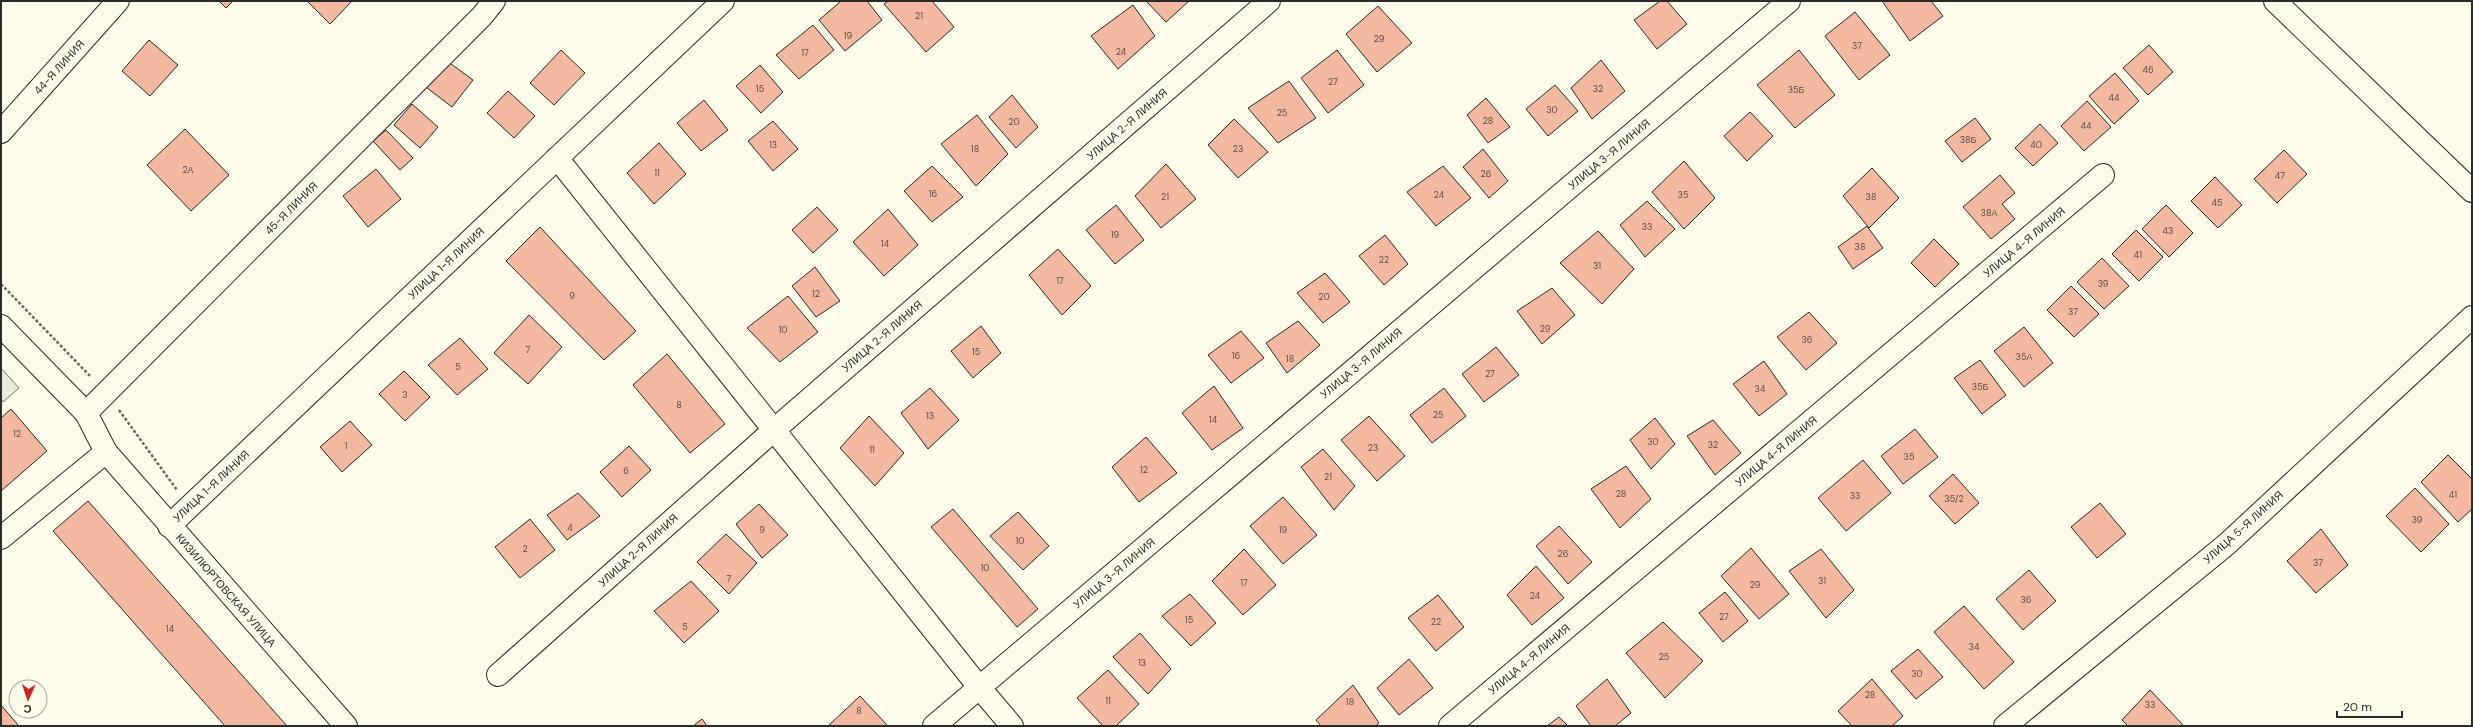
<svg xmlns="http://www.w3.org/2000/svg" width="2473" height="727" font-family="'DM Sans',sans-serif">
<style>
.parking{fill:#eceadb;stroke:#74746e}
.building{fill:#f2b8a0;stroke:#2b2b2b}
.lines{fill:none;stroke-linecap:round;stroke-linejoin:round}
.minor-casing{stroke:#2b2b2b;stroke-width:24}
.path{stroke:#6a6964;stroke-width:2.5;stroke-dasharray:3 2;stroke-linecap:butt}
.minor{stroke:#fdfbea;stroke-width:22}
.labels{text-anchor:middle;stroke-width:3;stroke-linejoin:round;paint-order:stroke}
.number-label{font-size:9px;fill:#5d4e48}
.street-label{font-size:11px;fill:#2b2b2b;stroke:#fdfbea}
</style>
<rect width="100%" height="100%" fill="#fdfbea"/>
<!-- parking -->
<polygon class="parking" points="1,368 19,388 3,402 1,399"/>
<!-- building -->
<g class="building">
<polygon points="219,1 233,1 226,8"/>
<polygon points="307,1 352,1 330,24"/>
<polygon points="841,1 867,1 882,20 845,51 819,20"/>
<polygon points="888,1 932,1 954,27 926,52 884,4"/>
<polygon points="1146,1 1189,1 1166,22"/>
<polygon points="1660,1 1667,1 1687,24 1657,49 1634,20"/>
<polygon points="1882,1 1931,1 1943,16 1910,41"/>
<polygon points="1133,5 1155,36 1118,69 1091,36"/>
<polygon points="1378,6 1412,43 1377,72 1346,34"/>
<polygon points="1855,12 1890,55 1859,80 1825,36"/>
<polygon points="813,25 834,50 799,79 776,55"/>
<polygon points="149,40 178,65 150,96 122,71"/>
<polygon points="2149,45 2173,72 2148,95 2123,68"/>
<polygon points="561,50 585,73 554,105 530,83"/>
<polygon points="1337,50 1364,85 1328,113 1301,78"/>
<polygon points="1799,50 1835,95 1795,128 1757,85"/>
<polygon points="443,58 473,80 452,107 422,84"/>
<polygon points="1601,60 1625,91 1592,119 1571,88"/>
<polygon points="760,65 783,92 761,113 736,86"/>
<polygon points="2115,73 2139,101 2114,124 2089,96"/>
<polygon points="1289,81 1316,118 1278,143 1248,108"/>
<polygon points="1555,85 1578,111 1548,136 1526,109"/>
<polygon points="508,91 535,116 514,138 487,113"/>
<polygon points="1012,95 1038,127 1016,148 989,117"/>
<polygon points="1486,98 1510,127 1488,143 1467,115"/>
<polygon points="704,100 728,130 701,151 677,123"/>
<polygon points="2087,101 2111,127 2084,151 2061,126"/>
<polygon points="412,104 438,127 420,148 394,125"/>
<polygon points="1750,112 1773,136 1747,161 1724,136"/>
<polygon points="977,115 1008,154 976,186 941,144"/>
<polygon points="1975,118 1991,139 1962,162 1945,141"/>
<polygon points="1234,119 1268,152 1238,178 1208,145"/>
<polygon points="773,121 798,149 773,171 748,141"/>
<polygon points="2040,124 2058,143 2033,166 2015,148"/>
<polygon points="185,129 229,175 191,211 147,165"/>
<polygon points="386,130 413,158 400,170 373,141"/>
<polygon points="659,143 686,174 654,204 627,173"/>
<polygon points="1483,149 1508,181 1489,198 1463,167"/>
<polygon points="2284,150 2307,174 2277,203 2254,179"/>
<polygon points="1684,161 1715,198 1684,229 1652,192"/>
<polygon points="1166,164 1196,199 1161,228 1135,196"/>
<polygon points="932,166 963,197 932,222 904,191"/>
<polygon points="1443,166 1471,198 1436,226 1407,192"/>
<polygon points="1872,168 1899,198 1869,228 1843,196"/>
<polygon points="376,169 401,199 368,227 343,196"/>
<polygon points="2000,175 2015,193 2002,204 2015,219 1991,239 1963,207"/>
<polygon points="2215,177 2242,205 2218,228 2191,201"/>
<polygon points="1647,201 1675,229 1645,257 1620,225"/>
<polygon points="1116,205 1144,240 1115,264 1086,230"/>
<polygon points="2166,205 2193,233 2169,257 2142,229"/>
<polygon points="817,207 838,230 813,253 792,230"/>
<polygon points="888,209 918,245 884,276 853,242"/>
<polygon points="1867,226 1883,248 1853,269 1838,247"/>
<polygon points="540,227 636,331 604,360 506,261"/>
<polygon points="2136,230 2163,257 2139,281 2112,254"/>
<polygon points="1598,231 1634,269 1602,304 1560,263"/>
<polygon points="1385,235 1408,264 1384,285 1359,256"/>
<polygon points="1934,239 1959,264 1935,287 1911,263"/>
<polygon points="1058,249 1091,286 1062,315 1029,275"/>
<polygon points="2102,258 2129,286 2104,309 2077,282"/>
<polygon points="815,267 840,301 816,317 792,286"/>
<polygon points="1325,273 1350,302 1323,323 1297,293"/>
<polygon points="2071,286 2099,314 2074,337 2047,310"/>
<polygon points="1552,288 1575,315 1542,344 1517,311"/>
<polygon points="788,296 818,332 780,362 747,328"/>
<polygon points="1809,312 1837,343 1806,370 1777,337"/>
<polygon points="529,315 562,347 528,384 494,353"/>
<polygon points="1298,321 1320,345 1287,373 1266,343"/>
<polygon points="981,326 1001,353 973,378 951,351"/>
<polygon points="2024,327 2053,363 2024,387 1994,351"/>
<polygon points="1241,331 1264,358 1231,383 1208,355"/>
<polygon points="460,338 488,369 457,395 428,365"/>
<polygon points="1496,347 1519,375 1484,402 1462,374"/>
<polygon points="667,354 725,424 690,453 633,385"/>
<polygon points="1980,360 2006,395 1982,414 1954,378"/>
<polygon points="1764,361 1787,394 1759,416 1733,384"/>
<polygon points="404,371 430,397 405,421 379,394"/>
<polygon points="1214,386 1243,428 1212,450 1182,413"/>
<polygon points="930,388 959,420 928,449 901,413"/>
<polygon points="1444,388 1466,416 1432,443 1410,415"/>
<polygon points="11,409 47,451 1,491 1,418"/>
<polygon points="869,416 904,453 875,486 840,448"/>
<polygon points="1369,416 1405,456 1377,481 1341,440"/>
<polygon points="1655,418 1675,444 1651,469 1630,440"/>
<polygon points="1713,420 1741,453 1715,475 1687,436"/>
<polygon points="350,421 372,445 342,472 320,447"/>
<polygon points="1915,429 1938,457 1903,484 1881,456"/>
<polygon points="1146,437 1177,473 1139,502 1112,467"/>
<polygon points="629,446 651,470 622,497 600,472"/>
<polygon points="1323,449 1355,486 1334,510 1301,467"/>
<polygon points="2448,455 2472,479 2472,509 2458,522 2421,482"/>
<polygon points="1863,460 1891,493 1846,531 1818,498"/>
<polygon points="1626,466 1651,499 1620,528 1591,489"/>
<polygon points="1953,474 1979,503 1955,524 1929,496"/>
<polygon points="2415,488 2449,524 2421,552 2386,516"/>
<polygon points="578,493 600,516 567,540 547,515"/>
<polygon points="1283,497 1317,535 1283,564 1250,526"/>
<polygon points="88,501 287,726 225,726 53,531"/>
<polygon points="2100,503 2126,534 2097,558 2071,527"/>
<polygon points="759,504 788,535 762,558 736,524"/>
<polygon points="953,509 1038,609 1017,627 931,527"/>
<polygon points="1018,512 1049,546 1023,570 990,536"/>
<polygon points="530,519 555,550 520,578 495,547"/>
<polygon points="1559,526 1592,562 1568,584 1536,546"/>
<polygon points="2321,529 2348,565 2316,593 2287,561"/>
<polygon points="726,534 757,563 729,594 697,562"/>
<polygon points="1751,548 1789,594 1759,619 1721,576"/>
<polygon points="1244,549 1276,585 1243,615 1212,581"/>
<polygon points="1821,549 1854,590 1826,618 1789,571"/>
<polygon points="1536,566 1564,598 1532,625 1507,595"/>
<polygon points="2029,570 2056,601 2023,630 1996,599"/>
<polygon points="691,581 719,611 684,643 654,611"/>
<polygon points="1725,592 1748,621 1723,642 1699,613"/>
<polygon points="1190,594 1216,623 1191,646 1162,616"/>
<polygon points="1438,595 1464,627 1436,651 1408,618"/>
<polygon points="1964,606 2014,662 1984,689 1934,632"/>
<polygon points="1663,622 1703,661 1665,698 1626,653"/>
<polygon points="1140,633 1171,669 1148,694 1113,657"/>
<polygon points="1918,649 1943,677 1916,699 1891,671"/>
<polygon points="1409,659 1433,688 1399,715 1377,688"/>
<polygon points="1108,670 1139,704 1116,726 1103,726 1077,698"/>
<polygon points="1607,679 1631,713 1615,726 1591,726 1576,706"/>
<polygon points="1872,679 1903,716 1892,726 1852,726 1838,711"/>
<polygon points="1353,685 1379,723 1375,726 1321,726 1316,720"/>
<polygon points="2150,690 2184,726 2128,726 2122,720"/>
<polygon points="860,696 888,726 828,726"/>
<polygon points="1,705 19,726 1,726"/>
<polygon points="1559,717 1568,726 1547,726"/>
<polygon points="702,719 707,726 693,726"/>
</g>
<g class="lines">
<!-- minor casing -->
<g class="minor-casing">
<g id="minor">
<polyline points="2275,1 2472,191"/>
<polyline points="1,132 118,1"/>
<polyline points="557,158 979,687 1012,726"/>
<polyline points="1,326 86,413 106,452 346,726"/>
<polyline points="86,413 482,16 494,1"/>
<polyline points="169,526 723,1"/>
<polyline points="1,538 106,452"/>
<polyline points="498,675 774,430 1269,1"/>
<polyline points="934,726 1789,1"/>
<polyline points="1450,726 2103,175"/>
<polyline points="2005,726 2227,544 2472,317"/>
</g>
</g>
<!-- path -->
<g class="path">
<polyline points="1,284 91,377"/>
<polyline points="119,410 177,490"/>
</g>
<!-- minor -->
<use href="#minor" class="minor"/>
</g>
<g class="labels">
<!-- number labels -->
<g class="number-label">
<text x="919" y="19">21</text>
<text x="848" y="39">19</text>
<text x="1379" y="42">29</text>
<text x="1857" y="49">37</text>
<text x="1121" y="55">24</text>
<text x="805" y="56">17</text>
<text x="2148" y="73">46</text>
<text x="1333" y="85">27</text>
<text x="760" y="92">15</text>
<text x="1598" y="92">32</text>
<text x="1796" y="93">35Б</text>
<text x="2114" y="101">44</text>
<text x="1552" y="113">30</text>
<text x="1282" y="116">25</text>
<text x="1488" y="124">28</text>
<text x="1014" y="125">20</text>
<text x="2086" y="129">44</text>
<text x="1968" y="143">38Б</text>
<text x="773" y="148">13</text>
<text x="2036" y="148">40</text>
<text x="975" y="152">18</text>
<text x="1238" y="152">23</text>
<text x="188" y="173">2А</text>
<text x="657" y="176">11</text>
<text x="1486" y="177">26</text>
<text x="2280" y="179">47</text>
<text x="933" y="197">16</text>
<text x="1439" y="198">24</text>
<text x="1683" y="198">35</text>
<text x="1165" y="200">21</text>
<text x="1871" y="200">38</text>
<text x="2217" y="206">45</text>
<text x="1989" y="216">38А</text>
<text x="1647" y="230">33</text>
<text x="2168" y="234">43</text>
<text x="1115" y="238">19</text>
<text x="885" y="247">14</text>
<text x="1860" y="250">38</text>
<text x="2138" y="258">41</text>
<text x="1384" y="263">22</text>
<text x="1597" y="269">31</text>
<text x="1060" y="284">17</text>
<text x="2103" y="287">39</text>
<text x="816" y="297">12</text>
<text x="572" y="299">9</text>
<text x="1324" y="300">20</text>
<text x="2073" y="315">37</text>
<text x="1545" y="332">29</text>
<text x="783" y="333">10</text>
<text x="1807" y="343">36</text>
<text x="528" y="353">7</text>
<text x="976" y="355">15</text>
<text x="1236" y="359">16</text>
<text x="2024" y="360">35А</text>
<text x="1290" y="362">18</text>
<text x="458" y="370">5</text>
<text x="1490" y="377">27</text>
<text x="1980" y="390">35Б</text>
<text x="1760" y="392">34</text>
<text x="405" y="398">3</text>
<text x="679" y="408">8</text>
<text x="1438" y="418">25</text>
<text x="930" y="419">13</text>
<text x="1213" y="423">14</text>
<text x="17" y="437">12</text>
<text x="1653" y="445">30</text>
<text x="1713" y="448">32</text>
<text x="346" y="449">1</text>
<text x="1373" y="451">23</text>
<text x="872" y="453">11</text>
<text x="1909" y="460">35</text>
<text x="1144" y="473">12</text>
<text x="626" y="474">6</text>
<text x="1328" y="480">21</text>
<text x="1621" y="497">28</text>
<text x="2453" y="498">41</text>
<text x="1855" y="499">33</text>
<text x="1954" y="502">35/2</text>
<text x="2417" y="523">39</text>
<text x="570" y="531">4</text>
<text x="762" y="533">9</text>
<text x="1283" y="533">19</text>
<text x="1020" y="544">10</text>
<text x="525" y="552">2</text>
<text x="1563" y="557">26</text>
<text x="2318" y="566">37</text>
<text x="985" y="571">10</text>
<text x="729" y="582">7</text>
<text x="1822" y="584">31</text>
<text x="1244" y="586">17</text>
<text x="1755" y="588">29</text>
<text x="1535" y="599">24</text>
<text x="2026" y="603">36</text>
<text x="1724" y="620">27</text>
<text x="1189" y="623">15</text>
<text x="1436" y="625">22</text>
<text x="685" y="630">5</text>
<text x="170" y="632">14</text>
<text x="1974" y="650">34</text>
<text x="1664" y="660">25</text>
<text x="1142" y="666">13</text>
<text x="1917" y="677">30</text>
<text x="1870" y="698">28</text>
<text x="1108" y="704">11</text>
<text x="1350" y="705">18</text>
<text x="2150" y="708">33</text>
<text x="859" y="714">8</text>
</g>
<!-- street labels -->
<g class="street-label">
<text transform="translate(59 67) rotate(-48)" y="4">44-Я ЛИНИЯ</text>
<text transform="translate(1127 124) rotate(-41)" y="4">УЛИЦА 2-Я ЛИНИЯ</text>
<text transform="translate(1609 154) rotate(-40)" y="4">УЛИЦА 3-Я ЛИНИЯ</text>
<text transform="translate(291 208) rotate(-45)" y="4">45-Я ЛИНИЯ</text>
<text transform="translate(2024 242) rotate(-40)" y="4">УЛИЦА 4-Я ЛИНИЯ</text>
<text transform="translate(446 263) rotate(-43)" y="4">УЛИЦА 1-Я ЛИНИЯ</text>
<text transform="translate(882 336) rotate(-41)" y="4">УЛИЦА 2-Я ЛИНИЯ</text>
<text transform="translate(1361 363) rotate(-40)" y="4">УЛИЦА 3-Я ЛИНИЯ</text>
<text transform="translate(1776 451) rotate(-40)" y="4">УЛИЦА 4-Я ЛИНИЯ</text>
<text transform="translate(211 486) rotate(-43)" y="4">УЛИЦА 1-Я ЛИНИЯ</text>
<text transform="translate(2243 527) rotate(-42)" y="4">УЛИЦА 5-Я ЛИНИЯ</text>
<text transform="translate(638 550) rotate(-42)" y="4">УЛИЦА 2-Я ЛИНИЯ</text>
<text transform="translate(1114 573) rotate(-40)" y="4">УЛИЦА 3-Я ЛИНИЯ</text>
<text transform="translate(226 590) rotate(49)" y="4">КИЗИЛЮРТОВСКАЯ УЛИЦА</text>
<text transform="translate(1529 659) rotate(-40)" y="4">УЛИЦА 4-Я ЛИНИЯ</text>
</g>
</g>
<!-- border -->
<rect width="2473" height="727" fill="none" stroke="#2b2b2b" stroke-width="4"/>
<!-- north arrow -->
<g transform="translate(28 699) rotate(183)"><circle r="19" fill="#fdfbea" stroke="#a9a89e"/>
<path d="M0-3L7 15L0 10L-7 15Z" fill="#c62828"/>
<text y="-6" font-size="11" font-weight="bold" text-anchor="middle" fill="#2b2b2b">С</text>
</g>
<!-- scale -->
<path d="M2337 711v6h65v-6" fill="none" stroke="#2b2b2b" stroke-width="2"/>
<text x="2343" y="711" font-size="12" fill="#2b2b2b" stroke="#fdfbea" stroke-width="3" paint-order="stroke">20 m</text>
</svg>
